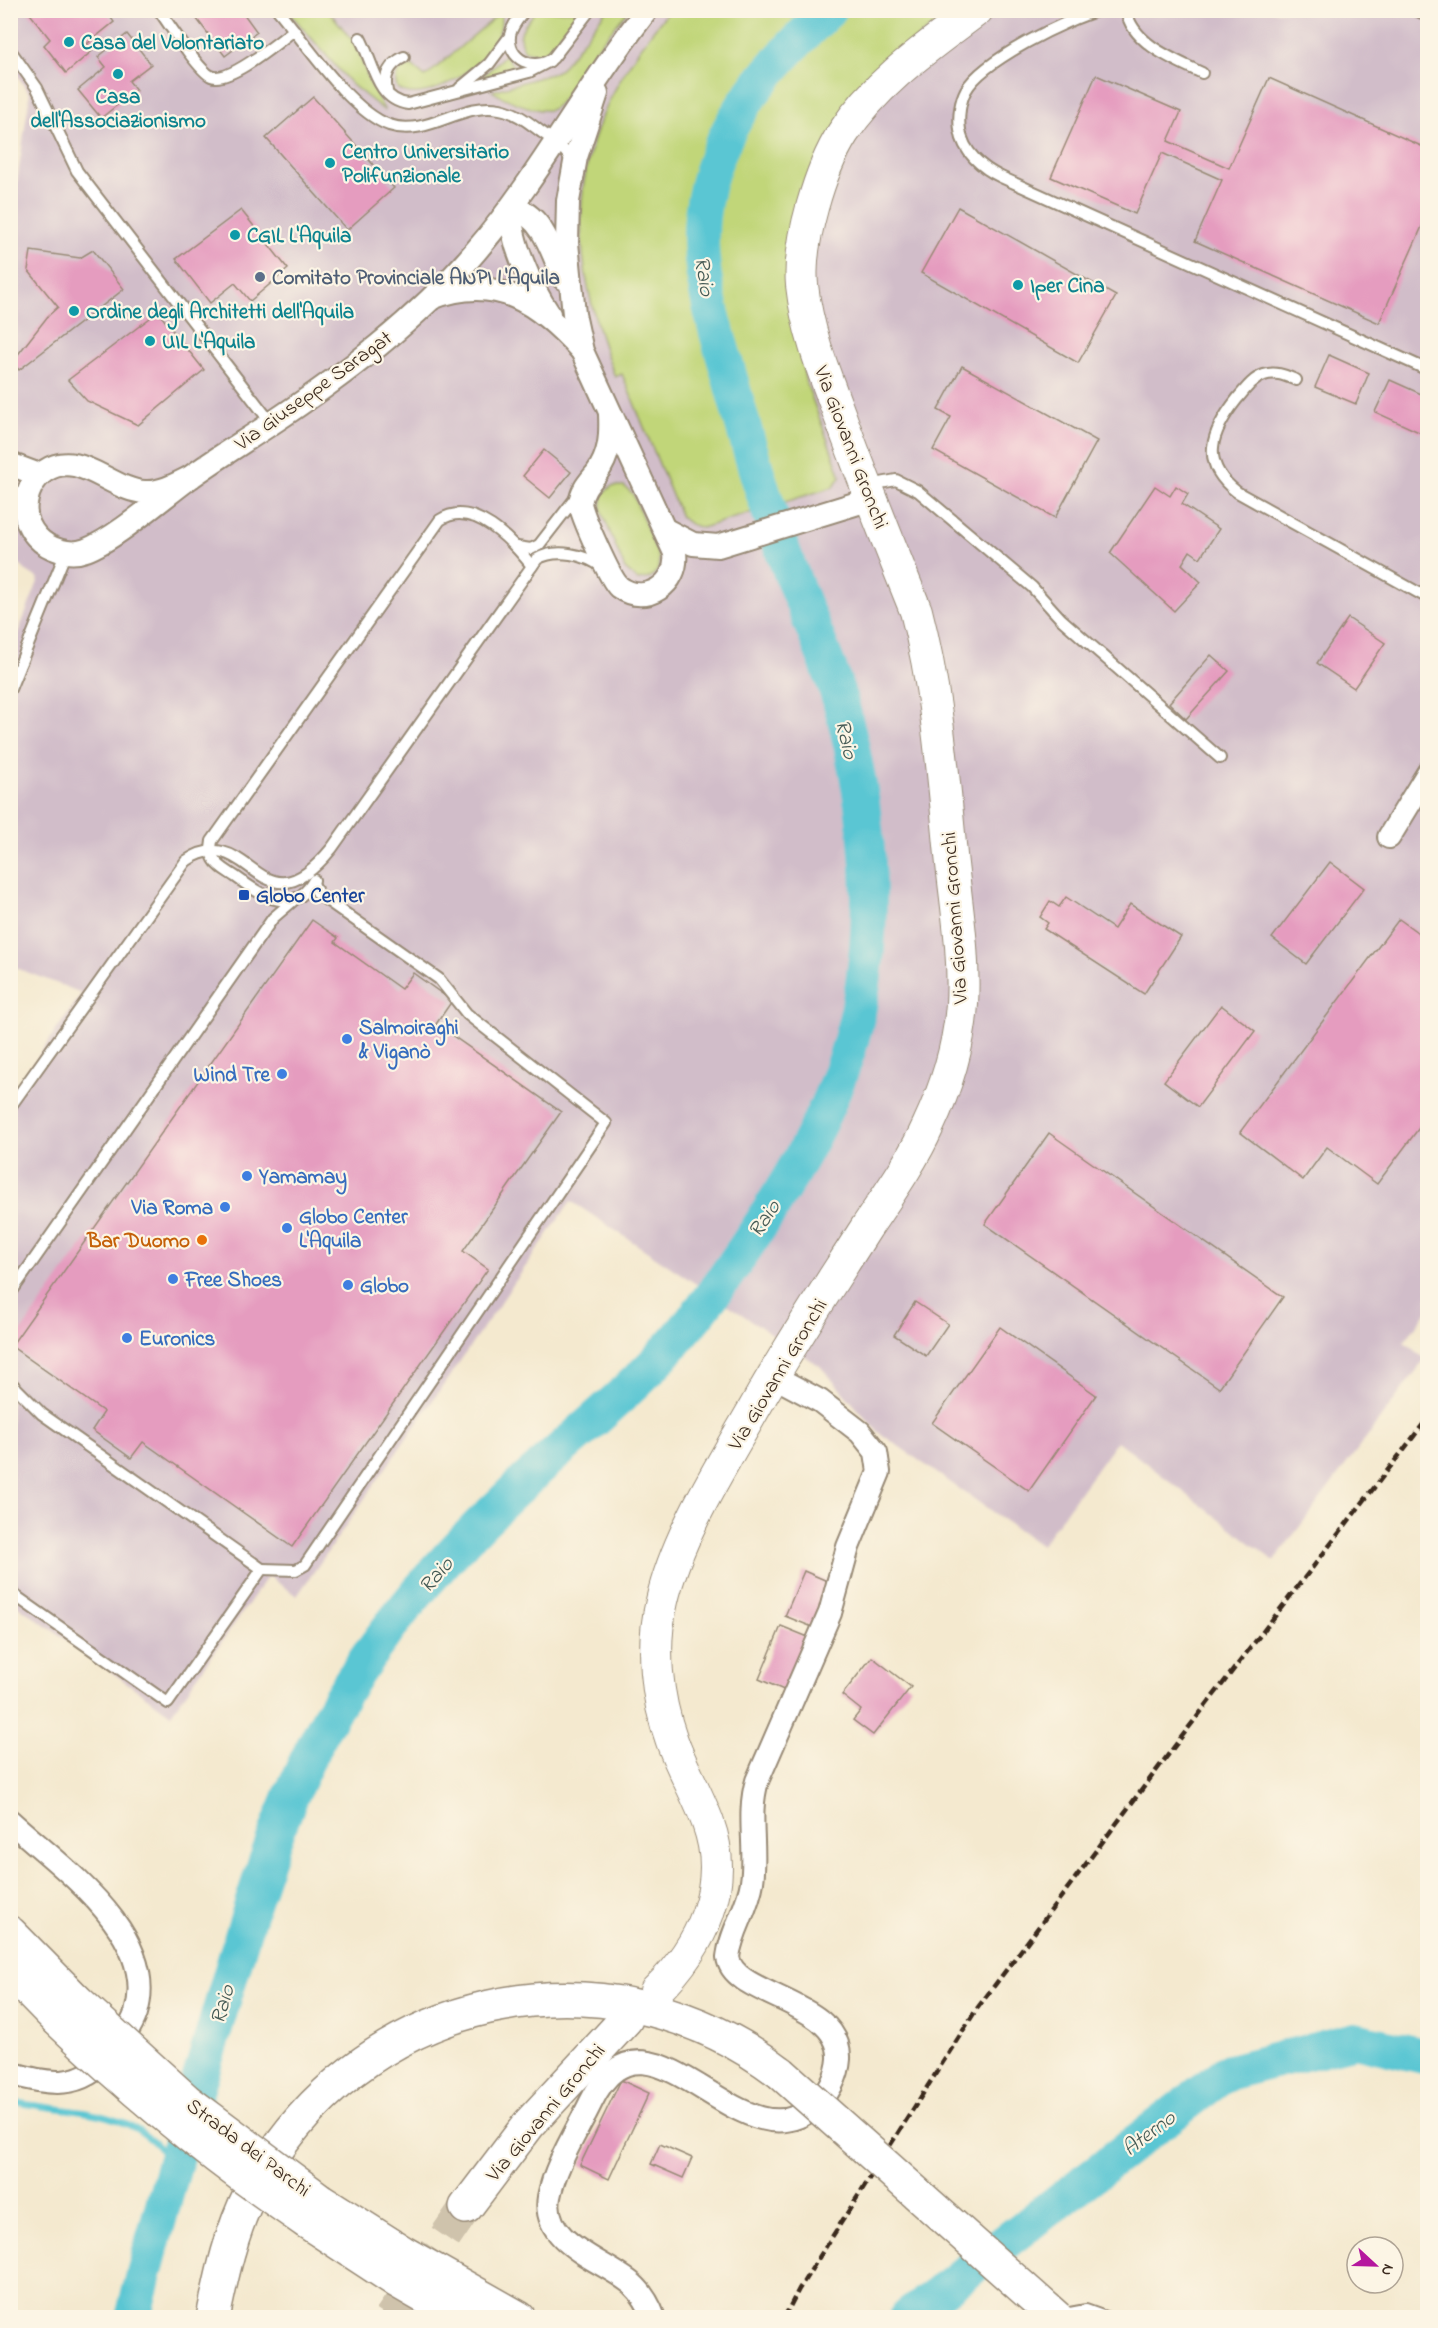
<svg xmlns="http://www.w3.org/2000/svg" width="1438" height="2328" font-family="'Indie Flower',sans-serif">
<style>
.industrial{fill:#d1bdc9}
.green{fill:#c1d679;stroke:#7e804c;stroke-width:1.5}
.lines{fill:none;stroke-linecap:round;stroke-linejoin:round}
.stream{stroke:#5ac6d3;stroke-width:6}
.river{stroke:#5ac6d3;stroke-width:36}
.building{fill:#e59cbf}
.highway-tunnel{stroke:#cfc3ac;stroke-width:33;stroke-dasharray:33 16;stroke-linecap:butt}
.lane-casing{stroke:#988a76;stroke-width:14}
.street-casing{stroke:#988a76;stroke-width:26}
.secondary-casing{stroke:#988a76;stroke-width:34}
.highway-casing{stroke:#988a76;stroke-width:36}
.lane{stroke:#fff;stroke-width:10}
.street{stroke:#fff;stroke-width:22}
.secondary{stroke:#fff;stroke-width:32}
.highway{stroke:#fff;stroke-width:33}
.rail{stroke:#3b2a1e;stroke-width:4.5;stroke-dasharray:9 4.5;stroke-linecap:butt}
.highway-bridge-casing{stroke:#988a76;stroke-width:36;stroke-linecap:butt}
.highway-bridge{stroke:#fff;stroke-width:33}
.culture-dot{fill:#0f9aa8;stroke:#fcf5e5;stroke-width:2}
.service-dot{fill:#5c6f8a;stroke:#fcf5e5;stroke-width:2}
.transit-dot{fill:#1a4fb4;stroke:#fcf5e5;stroke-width:2}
.shop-dot{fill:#3f7fe0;stroke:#fcf5e5;stroke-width:2}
.food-dot{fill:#e8710a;stroke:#fcf5e5;stroke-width:2}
.labels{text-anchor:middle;stroke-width:4.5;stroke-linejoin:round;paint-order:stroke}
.culture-label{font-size:21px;font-weight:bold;fill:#0d838f;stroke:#fcf5e5;text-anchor:start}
.service-label{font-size:21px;font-weight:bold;fill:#4e5e75;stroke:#fcf5e5;text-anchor:start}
.street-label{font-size:21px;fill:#3b2a1e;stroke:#fcf5e5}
.transit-label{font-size:21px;font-weight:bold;fill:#164399;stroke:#fcf5e5;text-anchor:start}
.shop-label{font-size:21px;font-weight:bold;fill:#366cbe;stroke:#fcf5e5;text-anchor:start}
.food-label{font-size:21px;font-weight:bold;fill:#c56008;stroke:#fcf5e5;text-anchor:end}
.water-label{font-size:22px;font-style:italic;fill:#445954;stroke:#fcf5e5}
</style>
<rect width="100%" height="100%" fill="#fcf5e5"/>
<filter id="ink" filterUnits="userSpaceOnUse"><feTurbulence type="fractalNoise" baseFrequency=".0167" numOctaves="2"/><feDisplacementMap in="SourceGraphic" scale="12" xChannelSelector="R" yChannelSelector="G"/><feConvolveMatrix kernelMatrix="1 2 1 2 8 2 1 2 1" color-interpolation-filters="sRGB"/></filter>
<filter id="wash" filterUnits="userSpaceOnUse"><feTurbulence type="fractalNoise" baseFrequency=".008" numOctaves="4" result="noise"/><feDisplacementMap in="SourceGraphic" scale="24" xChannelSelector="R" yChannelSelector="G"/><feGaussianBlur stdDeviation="1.35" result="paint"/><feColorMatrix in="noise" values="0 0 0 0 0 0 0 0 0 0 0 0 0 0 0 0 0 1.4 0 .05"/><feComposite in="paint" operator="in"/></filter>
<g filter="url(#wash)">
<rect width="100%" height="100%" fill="#f4e9cf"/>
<!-- industrial -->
<polygon class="industrial" points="11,11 1427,11 1428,1310 1404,1342 1425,1359 1274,1561 1117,1441 1041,1546 877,1431 820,1366 571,1201 297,1596 268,1576 171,1714 11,1601 11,1096 82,993 11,966 11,651 39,579 25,570 11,555 10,228 30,94 11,66"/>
<!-- green -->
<g class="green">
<polygon points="288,11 329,11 357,46 369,81 385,111 351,84"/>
<path d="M536,11H580L551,47L540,55L525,51C513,35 526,23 536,11Z"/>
<path d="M606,11H628C615,27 600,43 587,61C577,74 566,102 552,109C540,115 502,98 492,91L551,74L561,69Z"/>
<path d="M669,11H951L890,61L789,288L805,379L839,471L840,477L833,487L702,528L690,524L681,517L622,374L615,377C560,235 568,129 669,11Z"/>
<path d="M500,13C512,52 427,111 397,88C393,75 398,67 412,66L425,77Z"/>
<polygon points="505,55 517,71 479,80"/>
<polygon points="612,486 624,486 633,494 659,558 658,570 650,578 638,580 625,569 601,510 603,493"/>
</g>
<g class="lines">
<!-- stream -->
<path class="stream" d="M10,2101C73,2115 135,2104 173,2166"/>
<!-- river -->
<g class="river">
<path d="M133,2318C159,2212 191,2108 222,2004C257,1886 289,1770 360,1668C401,1608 452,1550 505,1500C548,1458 597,1420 640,1378C688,1332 725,1279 761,1224C804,1157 841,1091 858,1012C878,915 869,811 844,715C832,669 811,625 794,581C769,516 749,449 731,382C716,328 696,273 702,216C712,128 767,68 829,10"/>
<polyline points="906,2318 1226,2073 1355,2040 1428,2057"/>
</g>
</g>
<g id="blocks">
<!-- building -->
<g class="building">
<polygon points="27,10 105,10 114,22 87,44 92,51 66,73 44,45 50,39"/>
<polygon points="190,10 241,10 257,32 225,56"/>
<polygon points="127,34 151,64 129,81 136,90 101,118 78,90 106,67 98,57"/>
<polygon points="1096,75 1181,112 1168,141 1229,168 1269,78 1428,149 1428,213 1379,323 1195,241 1222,180 1162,153 1135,214 1051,177"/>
<polygon points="313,97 394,188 347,230 266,138"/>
<polygon points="958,207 1116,296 1078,363 921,273"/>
<polygon points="241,210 288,269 250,301 235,283 210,303 176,259"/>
<polygon points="93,250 124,289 19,370 12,362 48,316 58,307 28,270 31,251 80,258"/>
<polygon points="158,312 204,370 138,425 87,401 68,380"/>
<polygon points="1329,355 1369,373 1356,404 1315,387"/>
<polygon points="962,366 1097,441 1055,518 933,450 951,417 938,410"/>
<polygon points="1390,380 1428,397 1428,419 1421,433 1375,412"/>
<polygon points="544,450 571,472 550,498 523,476"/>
<polygon points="1155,486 1170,496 1176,486 1188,494 1182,504 1219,529 1200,558 1190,551 1182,564 1201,582 1174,611 1110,553"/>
<polygon points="1348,618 1385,643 1354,688 1317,663"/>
<polygon points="1211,655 1229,671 1186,719 1169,703"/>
<polygon points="1330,862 1364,888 1306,964 1272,938"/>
<polygon points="1066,897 1114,929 1130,904 1181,937 1144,994 1044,929 1048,923 1040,917 1050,901 1059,907"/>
<polygon points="1399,919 1428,940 1428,1116 1377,1184 1327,1147 1303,1180 1240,1132"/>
<polygon points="312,920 338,938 335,942 401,989 413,973 452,1001 436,1024 561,1112 463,1251 488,1269 292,1547 143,1442 131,1458 92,1430 104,1412 11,1346"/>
<polygon points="1221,1005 1255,1031 1198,1107 1164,1081"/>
<polygon points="1049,1133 1283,1297 1219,1388 985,1224"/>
<polygon points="915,1302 948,1324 926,1356 894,1335"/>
<polygon points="1000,1327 1096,1395 1029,1491 932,1423"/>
<polygon points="804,1571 834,1584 815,1628 785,1616"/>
<polygon points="781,1626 808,1637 786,1691 759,1679"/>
<polygon points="872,1657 911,1687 873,1735 853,1720 861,1710 842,1695"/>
<polygon points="621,2080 649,2093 609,2179 580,2165"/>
<polygon points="660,2144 692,2158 683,2178 651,2164"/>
</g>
</g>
</g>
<g filter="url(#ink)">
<use href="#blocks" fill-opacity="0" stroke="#988a76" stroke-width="1.5"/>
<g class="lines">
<!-- highway-tunnel -->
<polyline class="highway-tunnel" points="390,2318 466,2207"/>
<!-- lane casing -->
<g class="lane-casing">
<g id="lane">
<path d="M159,10C168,23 199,71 211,76C229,84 278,42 294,30"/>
<path d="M278,10C305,42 350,111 389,125C428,138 461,101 500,109C516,112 528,122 540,131C553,140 566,148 572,163"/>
<path d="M525,10C519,18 512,25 510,35C507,60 535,72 553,58L590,10"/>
<path d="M1100,10C1067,19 983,60 966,90C960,101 958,117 960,130C963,152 982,168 1001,177L1428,370"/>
<path d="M1126,10C1132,44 1175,60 1202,73"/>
<polyline points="1416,10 1428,16"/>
<path d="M360,38C373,61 376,100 408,104L529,72L550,61"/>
<polyline points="10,50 37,88 77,171 272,424"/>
<polyline points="460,88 489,64 510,36"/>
<path d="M387,91C383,75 390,64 404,57"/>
<path d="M1296,380C1286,376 1276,371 1264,375C1252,379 1245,390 1237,399C1211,432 1199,463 1237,492L1428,598"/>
<polyline points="870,485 896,480 918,491 1032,587 1061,619 1220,758"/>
<polyline points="517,547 531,549 539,545 577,496"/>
<polyline points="10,689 66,552"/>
<path d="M314,880C293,918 261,895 236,877C229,872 218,867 214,859C210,853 211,848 212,841L440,520C473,498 513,542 532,566"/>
<path d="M10,1107L186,861C251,817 259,938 332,848L537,559C556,548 586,554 603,568"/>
<polyline points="10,1294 273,918 294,900"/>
<polyline points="10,1382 42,1414 262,1569 168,1703 10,1592"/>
<polyline points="262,1569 296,1570 305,1565 606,1123 467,1014 439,979 318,894 313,883"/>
<polyline points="1059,2315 1086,2310 1108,2318"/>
</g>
</g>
<!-- street casing -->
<g class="street-casing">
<g id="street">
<path d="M597,93L576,157L568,201L567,243L574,314L582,351L675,553C679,583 646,607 619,587C610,579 582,516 580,503C582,490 588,484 596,474C610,456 611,436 610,414"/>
<path d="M511,208C541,212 553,253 563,278"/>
<path d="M511,208C509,239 532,289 549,314"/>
<path d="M432,298C497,273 539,303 581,350"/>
<polyline points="10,464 39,475"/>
<path d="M191,477C177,484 161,493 145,492C111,491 79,448 45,471C34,478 28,490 26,503C24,516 28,527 37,537C49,550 70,556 86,550C115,539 162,498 188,479C214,460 242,443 269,425C343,376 417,320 475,252C540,177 585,88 647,10"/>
<polyline points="664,529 693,544 718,546 871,499"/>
<polyline points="1389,837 1428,773"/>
<path d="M10,1821C60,1867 160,1934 136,2013C131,2028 120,2042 110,2055C81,2090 49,2085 10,2073"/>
<path d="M654,2318C649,2304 642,2293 632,2284C604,2260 541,2244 549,2197C555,2165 577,2131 591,2102C648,1984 740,2172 815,2106C828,2095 838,2076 839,2059C842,2000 732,1997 728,1957C731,1931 748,1909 752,1882C757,1848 747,1814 757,1781L830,1613L848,1547L879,1472L876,1452L860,1432L820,1401L773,1376"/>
</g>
</g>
<!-- secondary casing -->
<g class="secondary-casing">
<path id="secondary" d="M656,1991C701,1947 731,1886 708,1823C698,1795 682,1769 672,1741C656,1697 651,1646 662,1601C678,1531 728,1456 763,1393C795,1337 831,1283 866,1228C888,1195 912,1162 928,1126C946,1088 959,1046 962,1004C965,955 956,904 951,855C943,773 937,691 916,611C890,546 864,482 840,416C824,373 807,331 802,285C798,242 820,169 843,133C876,82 929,46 977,10"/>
</g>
<!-- highway casing -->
<g class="highway-casing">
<g id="highway">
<polyline points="10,1933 76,2000"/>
<polyline points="10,1971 57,2019"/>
<polyline points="320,2200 402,2252 519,2318"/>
<polyline points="466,2207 529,2124 626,2019"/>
<polyline points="307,2222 397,2281 461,2318"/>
<path d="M213,2318C222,2274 231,2231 251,2192C355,1994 603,1937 781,2073"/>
</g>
</g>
<!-- lane -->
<use href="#lane" class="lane"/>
<!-- street -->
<use href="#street" class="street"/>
<!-- secondary -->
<use href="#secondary" class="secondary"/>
<!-- highway -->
<use href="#highway" class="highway"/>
<!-- rail -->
<polyline class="rail" points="784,2318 799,2289 976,2010 1183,1735 1428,1418"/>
<!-- highway-bridge casing -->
<g class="highway-bridge-casing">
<g id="highway-bridge">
<polyline points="76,2000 187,2101 320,2200"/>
<path d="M57,2019C135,2094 217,2161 307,2222"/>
<polyline points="781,2073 1057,2318"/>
</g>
</g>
<!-- highway-bridge -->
<use href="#highway-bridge" class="highway-bridge"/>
</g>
</g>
<!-- markers -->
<g class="culture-dot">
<circle cx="69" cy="42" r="6"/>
<circle cx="118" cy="74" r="6"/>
<circle cx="330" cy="163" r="6"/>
<circle cx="235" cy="235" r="6"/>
<circle cx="1018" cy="285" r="6"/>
<circle cx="74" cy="311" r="6"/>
<circle cx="150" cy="341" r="6"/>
</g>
<circle class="service-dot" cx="260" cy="277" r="6"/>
<rect class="transit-dot" x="238" y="889" width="12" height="12" rx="3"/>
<g class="shop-dot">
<circle cx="347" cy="1039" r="6"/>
<circle cx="282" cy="1074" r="6"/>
<circle cx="247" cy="1176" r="6"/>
<circle cx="225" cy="1207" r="6"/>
<circle cx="287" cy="1228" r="6"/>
<circle cx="173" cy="1279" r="6"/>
<circle cx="348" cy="1285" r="6"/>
<circle cx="127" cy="1338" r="6"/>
</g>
<circle class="food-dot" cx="202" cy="1240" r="6"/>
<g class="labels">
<!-- culture labels -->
<g class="culture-label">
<text x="81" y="49">Casa del Volontariato</text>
<text x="118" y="103" text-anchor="middle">Casa<tspan x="118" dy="24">dell'Associazionismo</tspan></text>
<text x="342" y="158">Centro Universitario<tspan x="342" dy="24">Polifunzionale</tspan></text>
<text x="247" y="242">CGIL L'Aquila</text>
<text x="1030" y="292">Iper Cina</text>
<text x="86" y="318">Ordine degli Architetti dell'Aquila</text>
<text x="162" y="348">UIL L'Aquila</text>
</g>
<!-- service labels -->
<g class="service-label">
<text x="272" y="284">Comitato Provinciale ANPI L'Aquila</text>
</g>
<!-- street labels -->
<g class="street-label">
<text transform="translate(313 390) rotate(-36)" y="7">Via Giuseppe Saragat</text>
<text transform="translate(852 447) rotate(69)" y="7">Via Giovanni Gronchi</text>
<text transform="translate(954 918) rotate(-94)" y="7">Via Giovanni Gronchi</text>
<text transform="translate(777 1374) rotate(-59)" y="7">Via Giovanni Gronchi</text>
<text transform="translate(545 2112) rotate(-50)" y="7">Via Giovanni Gronchi</text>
<text transform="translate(249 2147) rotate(37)" y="7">Strada dei Parchi</text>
</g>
<!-- transit labels -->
<g class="transit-label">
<text x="256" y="902">Globo Center</text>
</g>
<!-- shop labels -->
<g class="shop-label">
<text x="359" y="1034">Salmoiraghi<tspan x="359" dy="24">&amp; Viganò</tspan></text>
<text x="270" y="1081" text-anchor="end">Wind Tre</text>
<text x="259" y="1183">Yamamay</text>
<text x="213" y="1214" text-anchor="end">Via Roma</text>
<text x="299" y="1223">Globo Center<tspan x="299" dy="24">L'Aquila</tspan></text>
<text x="185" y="1286">Free Shoes</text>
<text x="360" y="1292">Globo</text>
<text x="139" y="1345">Euronics</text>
</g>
<!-- food labels -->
<g class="food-label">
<text x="190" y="1247">Bar Duomo</text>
</g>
<!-- water labels -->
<g class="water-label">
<text transform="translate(706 276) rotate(82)" y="8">Raio</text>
<text transform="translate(848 739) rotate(77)" y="8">Raio</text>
<text transform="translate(763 1218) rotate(-56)" y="8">Raio</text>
<text transform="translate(435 1574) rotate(-49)" y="8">Raio</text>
<text transform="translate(221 2004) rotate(-74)" y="8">Raio</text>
<text transform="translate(1148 2132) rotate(-37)" y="8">Aterno</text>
</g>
</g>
<!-- margin -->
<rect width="1438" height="2328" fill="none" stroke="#fcf5e5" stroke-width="36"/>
<!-- north arrow -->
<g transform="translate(1375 2265) rotate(112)"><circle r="28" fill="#fcf5e5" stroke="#afa495" stroke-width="1.5"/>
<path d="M0-4.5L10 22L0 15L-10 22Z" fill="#b5179e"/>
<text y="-9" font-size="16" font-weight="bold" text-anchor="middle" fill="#3b2a1e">N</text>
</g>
</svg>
